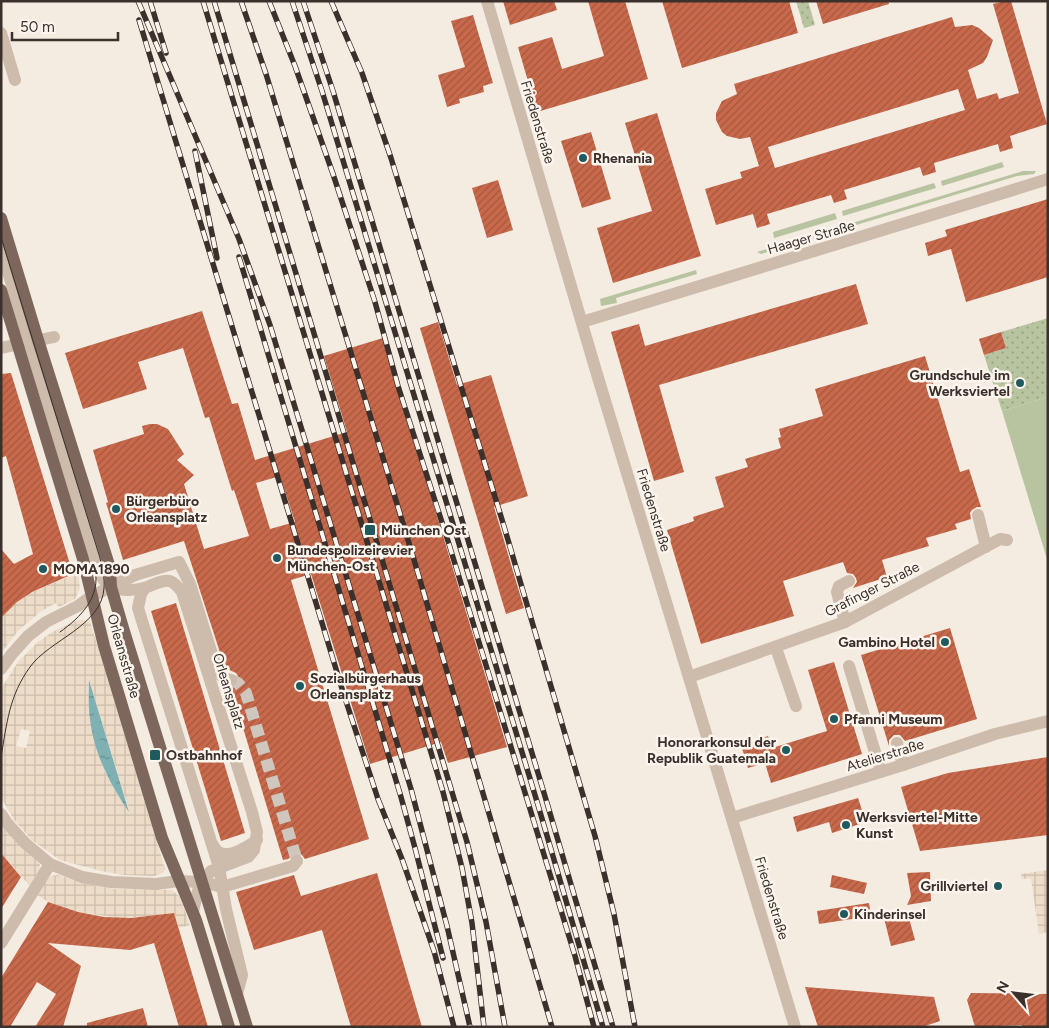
<svg xmlns="http://www.w3.org/2000/svg" width="1049" height="1028" font-family="Figtree,sans-serif">
<style>
.green{fill:#b8c4a0}
.park{fill:url(#park-dots)}
.plaza{fill:url(#plaza-grid);fill-rule:evenodd}
.water{fill:url(#water-ripples)}
.building{fill:url(#building-hatch);fill-rule:evenodd}
.lines{fill:none;stroke-linecap:round;stroke-linejoin:round}
.minor-tunnel{stroke:#cfc6bd;stroke-width:12;stroke-dasharray:12 6;stroke-linecap:butt}
.minor{stroke:#cdbbac;stroke-width:12}
.major{stroke:#7d675c;stroke-width:12}
.tram{stroke:#3b302b;stroke-width:1}
.rail-casing{stroke:#3b302b;stroke-width:5.5}
.rail{stroke:#fbf5ee;stroke-width:4;stroke-dasharray:11;stroke-linecap:butt}
.poi-dot{fill:#1f5a5e;stroke:#fbf5ee;stroke-width:2}
.labels{text-anchor:middle;stroke-width:5;stroke-linejoin:round;paint-order:stroke}
.street-label{font-size:14px;fill:#3b302b;stroke:#fbf5ee}
.poi-label{font-size:14px;font-weight:bold;fill:#3b302b;stroke:#fbf5ee;text-anchor:start}
</style>
<defs>
<pattern id="park-dots" width="8" height="8" patternUnits="userSpaceOnUse" patternTransform="scale(1.25)"><rect width="8" height="8" fill="#b8c4a0"/><path d="M2 2h.1M6 6h.1" fill="none" stroke="#97a083" stroke-width="1.8" stroke-linecap="round"/></pattern>
<pattern id="plaza-grid" width="8" height="8" patternUnits="userSpaceOnUse" patternTransform="scale(1.25)"><rect width="8" height="8" fill="#ecdcc8"/><path d="M0 4h8M4 0v8" fill="none" stroke="#cbbdac"/></pattern>
<pattern id="water-ripples" width="26" height="14" patternUnits="userSpaceOnUse" patternTransform="scale(1.25)"><rect width="26" height="14" fill="#7fb0b2"/><path d="M2 4q2-2 4 0t4 0M15 11q2-2 4 0t4 0" fill="none" stroke="#699091"/></pattern>
<pattern id="building-hatch" width="6" height="6" patternUnits="userSpaceOnUse" patternTransform="scale(1.25)"><rect width="6" height="6" fill="#c8694b"/><path d="M-1 1l2-2M0 6l6-6M5 7l2-2" fill="none" stroke="#a4573f"/></pattern>
</defs>
<rect width="100%" height="100%" fill="#f4ebe1"/>
<!-- green -->
<g class="green">
<polygon points="1002,162 1004,167 942,186 941,181"/>
<polygon points="1023,171 1036,171 1034,174 1017,176 761,254 757,252"/>
<polygon points="934,183 936,188 843,216 842,211"/>
<polygon points="835,213 837,219 774,238 773,232"/>
<polygon points="696,270 697,274 616,298 617,303 601,306 600,299"/>
<polygon points="1048,397 1048,559 1047,559 1002,411"/>
</g>
<!-- park -->
<g class="park">
<polygon points="796,1 808,1 815,25 804,28"/>
<polygon points="1048,318 1048,397 1002,411 984,355 1006,348 1001,332"/>
</g>
<!-- plaza -->
<g class="plaza">
<polygon points="78,573 80,588 75,599 59,607 56,603 40,612 18,631 1,653 1,618 17,602 32,592"/>
<path d="M78,620L90,621L165,869L163,873L154,876L124,875L101,871L60,860L32,840L15,821L1,798V690L4,684L18,662L38,642L54,631ZM89,682L90,683L129,810L118,795L104,770L97,747L90,720ZM21,729L30,731L26,748L16,746Z"/>
<polygon points="1,821 38,859 40,864 39,871 29,885 1,853"/>
<polygon points="1048,870 1048,932 1039,934 1031,878 1022,879 1021,874"/>
<polygon points="58,875 87,884 115,889 172,890 180,897 190,925 179,928 174,913 152,916 119,918 78,912 48,902 36,894 46,880 51,876"/>
</g>
<!-- water -->
<path class="water" d="M89,680L129,812C110,784 94,754 90,719C88,706 89,693 89,680Z"/>
<!-- building -->
<g class="building">
<polygon points="503,1 554,1 557,10 510,25"/>
<polygon points="588,1 625,1 648,79 537,112 518,47 552,37 562,69 604,56"/>
<polygon points="662,1 789,1 798,33 682,68"/>
<polygon points="816,1 888,1 889,4 823,24"/>
<path d="M1004,1H1011L1047,124L1010,136L1013,148L1000,152L998,144L934,163L936,172L923,176L920,167L844,190L847,199L834,203L831,195L767,214L770,224L757,228L753,214L716,225L705,189L742,178L740,172L759,166L750,137L740,139L727,136L722,132L716,120V113L722,101L737,94L734,84L952,17L955,27L972,25L979,28L993,40L987,57L983,63L968,70L977,99L997,93L999,99L1019,93L993,4ZM958,89L965,110L775,168L768,147Z"/>
<polygon points="473,15 493,83 483,86 484,92 459,99 460,103 447,107 438,75 465,67 451,21"/>
<polygon points="657,113 701,256 613,283 597,228 652,211 625,123"/>
<polygon points="591,132 611,199 582,208 561,141"/>
<polygon points="498,180 513,230 487,238 472,188"/>
<polygon points="1048,199 1048,277 966,302 951,249 928,256 925,243 947,236 945,230"/>
<polygon points="856,284 868,324 659,385 684,472 654,481 611,332 639,324 645,346"/>
<path d="M202,311L232,404L238,403L255,460L347,432L324,356L383,338L507,747L448,763L441,742L370,764L311,574L291,580L369,839L305,859L302,855L298,853L294,854L288,859L283,860L231,688L238,685L239,678L236,673L225,668L184,541L123,560L108,509L106,503L108,502L93,450L144,434L142,426L150,424H157L168,429L184,454L177,460L194,475L184,484L204,549L249,536L234,490L232,491L209,417L205,418L183,348L138,362L147,389L83,409L65,353ZM280,476L295,522L270,529L256,483Z"/>
<polygon points="438,322 457,385 491,375 528,496 494,507 524,608 506,614 420,328"/>
<polygon points="1001,332 1006,348 984,355 979,339"/>
<polygon points="925,356 960,472 969,469 981,507 977,507 972,510 970,513 971,519 955,524 957,529 926,538 929,546 882,560 887,577 853,588 857,582 856,578 853,574 847,573 843,562 783,581 794,616 701,644 667,530 694,521 693,517 724,507 715,477 748,467 745,459 781,448 778,438 781,437 779,429 823,416 815,389"/>
<polygon points="11,373 73,574 32,592 17,602 1,618 1,549 14,564 33,554 6,456 1,458 1,374"/>
<polygon points="176,603 245,833 221,841 151,611"/>
<polygon points="950,628 977,719 905,741 900,735 894,735 889,740 889,746 861,655"/>
<polygon points="834,662 862,754 771,783 765,763 748,768 741,745 768,736 772,748 827,731 808,670"/>
<polygon points="1048,757 1048,835 920,851 901,787 948,773"/>
<polygon points="858,798 866,822 832,833 829,822 797,832 793,817"/>
<polygon points="1,853 21,877 1,909"/>
<polygon points="930,872 931,901 907,905 911,896 907,873"/>
<polygon points="377,873 422,1027 351,1027 322,930 254,950 236,892 294,875 301,896"/>
<polygon points="832,875 867,883 864,894 830,887"/>
<polygon points="48,902 78,912 104,917 131,918 174,913 208,1027 179,1027 154,943 130,950 48,943 81,966 63,1027 35,1027 56,994 37,982 10,1027 1,1027 1,978"/>
<polygon points="869,903 871,916 819,924 817,911"/>
<polygon points="907,911 915,940 891,946 884,918"/>
<polygon points="805,987 934,997 940,1021 922,1027 818,1027"/>
<polygon points="971,993 1048,994 1048,1027 1022,1027 1022,1025 975,1027 967,1000"/>
<polygon points="143,1008 148,1027 87,1027 87,1023"/>
</g>
<g class="lines">
<!-- minor-tunnel -->
<polyline class="minor-tunnel" points="231,680 238,683 246,693 297,861"/>
<!-- minor -->
<g class="minor">
<polyline points="487,1 596,371 795,1027"/>
<polyline points="1,33 15,80"/>
<path d="M1,249L100,574C108,591 127,592 144,588C152,586 162,579 170,581C175,583 179,588 182,592L252,812L257,832L254,850L248,857L211,871L199,887L193,911"/>
<path d="M582,322C737,274 893,228 1048,179"/>
<polyline points="1,348 54,337"/>
<polyline points="978,515 986,547"/>
<polyline points="145,588 141,594 138,608 219,867 226,909 242,975 237,994"/>
<polyline points="845,622 837,592 839,586 849,581"/>
<polyline points="776,648 796,706"/>
<polyline points="849,666 881,772"/>
<polyline points="1,669 11,655 28,636 46,622 78,606 92,596 135,575 179,562 190,584 218,673 225,679 231,680"/>
<polyline points="689,677 845,622 1000,539 1007,540"/>
<polyline points="897,743 903,765"/>
<polyline points="1,814 7,823 25,843 50,864 82,877 111,882 156,884 179,881 202,882 222,887 293,866 297,861"/>
<polyline points="732,818 903,765 995,734 1048,721"/>
<path d="M212,844C214,846 215,849 217,851C227,860 248,847 257,840"/>
<polyline points="1,943 50,864"/>
</g>
<!-- major -->
<g class="major">
<polyline points="1,218 38,340 110,568 111,587 123,628 247,1027"/>
<polyline points="1,290 83,559 104,646 162,838 196,920 229,1027"/>
</g>
<!-- tram -->
<g class="tram">
<path d="M1,237L100,558C102,568 105,578 104,588C102,626 49,640 30,667C9,696 7,723 1,757"/>
<path d="M60,632C81,617 101,597 95,569"/>
</g>
<!-- rail casing -->
<g class="rail-casing">
<g id="rail">
<polyline points="138,1 239,239 270,325 411,789 447,926 470,1027"/>
<polyline points="150,1 166,53"/>
<polyline points="203,1 443,792 462,868 472,923 484,1027"/>
<polyline points="214,1 467,842 486,922 505,1027"/>
<polyline points="241,1 266,74 412,553 552,1027"/>
<polyline points="269,1 295,66 333,174 375,302 398,386 448,541 575,956 594,1027"/>
<polyline points="292,1 322,91 538,805 603,1027"/>
<polyline points="303,1 333,91 547,803 613,1027"/>
<polyline points="331,1 362,73 391,158 503,523 595,836 614,914 635,1027"/>
<polyline points="139,20 343,692 378,799 402,859 434,951 454,1027"/>
<polyline points="195,151 217,258"/>
<polyline points="239,257 401,797 415,848 443,958"/>
</g>
</g>
<!-- rail -->
<use href="#rail" class="rail"/>
</g>
<!-- markers -->
<g class="poi-dot">
<circle cx="583" cy="158" r="5"/>
<circle cx="1020" cy="383" r="5"/>
<circle cx="116" cy="509" r="5"/>
<rect x="364" y="524" width="12" height="12" rx="2.5"/>
<circle cx="277" cy="558" r="5"/>
<circle cx="43" cy="569" r="5"/>
<circle cx="945" cy="642" r="5"/>
<circle cx="300" cy="686" r="5"/>
<circle cx="834" cy="719" r="5"/>
<circle cx="786" cy="750" r="5"/>
<rect x="149" y="749" width="12" height="12" rx="2.5"/>
<circle cx="846" cy="825" r="5"/>
<circle cx="998" cy="886" r="5"/>
<circle cx="844" cy="914" r="5"/>
</g>
<g class="labels">
<!-- street labels -->
<g class="street-label">
<text transform="translate(538 122) rotate(73)" y="5">Friedenstraße</text>
<text transform="translate(811 237) rotate(-16)" y="5">Haager Straße</text>
<text transform="translate(654 510) rotate(73)" y="5">Friedenstraße</text>
<text transform="translate(872 589) rotate(-27)" y="5">Grafinger Straße</text>
<text transform="translate(124 656) rotate(74)" y="5">Orleansstraße</text>
<text transform="translate(229 691) rotate(73)" y="5">Orleansplatz</text>
<text transform="translate(885 755) rotate(-17)" y="5">Atelierstraße</text>
<text transform="translate(772 898) rotate(73)" y="5">Friedenstraße</text>
</g>
<!-- poi labels -->
<g class="poi-label">
<text x="593" y="163">Rhenania</text>
<text x="1010" y="380" text-anchor="end">Grundschule im<tspan x="1010" dy="16">Werksviertel</tspan></text>
<text x="126" y="506">Bürgerbüro<tspan x="126" dy="16">Orleansplatz</tspan></text>
<text x="381" y="535">München Ost</text>
<text x="287" y="555">Bundespolizeirevier<tspan x="287" dy="16">München-Ost</tspan></text>
<text x="53" y="574">MOMA1890</text>
<text x="935" y="647" text-anchor="end">Gambino Hotel</text>
<text x="310" y="683">Sozialbürgerhaus<tspan x="310" dy="16">Orleansplatz</tspan></text>
<text x="844" y="724">Pfanni Museum</text>
<text x="776" y="747" text-anchor="end">Honorarkonsul der<tspan x="776" dy="16">Republik Guatemala</tspan></text>
<text x="166" y="760">Ostbahnhof</text>
<text x="856" y="822">Werksviertel-Mitte<tspan x="856" dy="16">Kunst</tspan></text>
<text x="988" y="891" text-anchor="end">Grillviertel</text>
<text x="854" y="919">Kinderinsel</text>
</g>
</g>
<!-- border -->
<rect width="1049" height="1028" fill="none" stroke="#3b302b" stroke-width="5"/>
<!-- north arrow -->
<g transform="translate(1014 993) rotate(298)" stroke="#fbf5ee" stroke-width="4" paint-order="stroke">
<path d="M0-4L9 19L0 12L-9 19Z" fill="#3b302b"/>
<text y="-8" font-size="14" font-weight="bold" text-anchor="middle" fill="#3b302b">N</text>
</g>
<!-- scale -->
<path d="M12 32v8h106v-8" fill="none" stroke="#3b302b" stroke-width="2.5"/>
<text x="20" y="32" font-size="15" fill="#3b302b" stroke="#fbf5ee" stroke-width="4" paint-order="stroke">50 m</text>
</svg>
